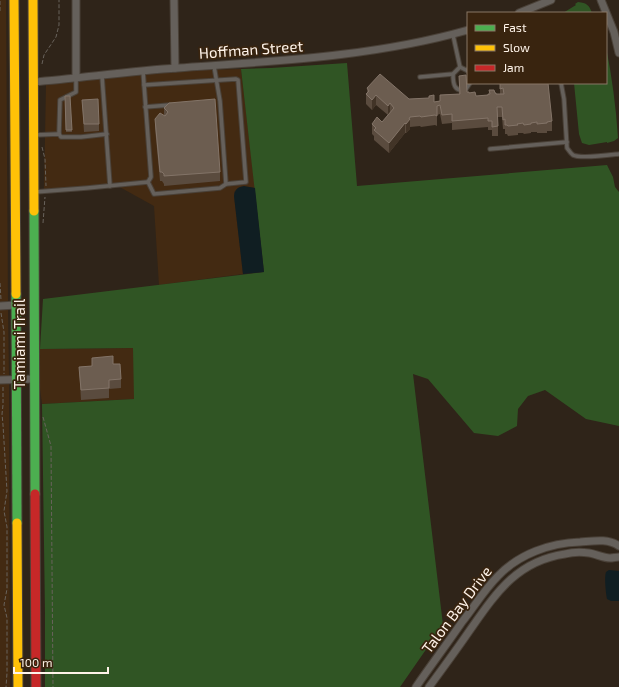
<svg xmlns="http://www.w3.org/2000/svg" width="619" height="687" font-family="'Exo 2',sans-serif">
<style>
.built{fill:#432a12}
.green{fill:#305524}
.water{fill:#101e22}
.lines{fill:none;stroke-linecap:round;stroke-linejoin:round}
.lane-casing{stroke:#4a4138;stroke-width:5.5}
.street-casing{stroke:#4a4138;stroke-width:9}
.fast-casing{stroke:#4a4138;stroke-width:11}
.slow-casing{stroke:#4a4138;stroke-width:11}
.jam-casing{stroke:#4a4138;stroke-width:11}
.path{stroke:#69635c;stroke-width:1;stroke-dasharray:4 2;stroke-linecap:butt}
.lane{stroke:#65605b;stroke-width:3.5}
.street{stroke:#65605b;stroke-width:7}
.fast{stroke:#4caf50;stroke-width:9}
.slow{stroke:#ffc107;stroke-width:9}
.jam{stroke:#c62828;stroke-width:9}
.wall{fill:#5a4b3e}
.shaded-wall{fill:#423427}
.building{fill:#6c5d50;stroke:#837468}
.labels{text-anchor:middle;stroke-width:3.5;stroke-linejoin:round;paint-order:stroke}
.street-label{font-size:15px;fill:#fef3e9;stroke:#39240f}
</style>
<rect width="100%" height="100%" fill="#2f2419"/>
<!-- built -->
<g class="built">
<polygon points="0,0 6,0 8,302 0,303"/>
<polygon points="241,69 255,188 249,187 241,187 238,188 234,192 234,196 243,274 159,285 154,206 116,185 44,191 46,84 175,71"/>
<polygon points="8,309 9,377 0,377 0,310"/>
<polygon points="134,348 134,399 42,404 39,381 39,362 40,349"/>
<polygon points="9,383 10,687 0,687 0,384"/>
</g>
<!-- green -->
<g class="green">
<path d="M578,2C587,3 589,5 592,13H563L576,5L575,4Z"/>
<path d="M606,47C612,77 616,107 618,138L614,141L607,143V142L589,145L582,143L579,134L574,83H606Z"/>
<polygon points="347,63 357,186 607,165 613,177 615,187 619,192 619,426 586,419 545,390 528,396 518,409 517,426 498,436 474,433 428,379 413,374 443,625 400,687 45,687 45,614 42,404 134,399 133,348 40,349 43,299 264,272 241,69 271,68"/>
</g>
<!-- water -->
<g class="water">
<path d="M244,186L255,188L264,272L243,274L234,196C235,189 238,187 244,186Z"/>
<path d="M609,570L619,571V601H611L607,599C606,594 604,577 606,572C607,571 608,571 609,570Z"/>
</g>
<g class="lines">
<!-- lane casing -->
<g class="lane-casing">
<g id="lane">
<polyline points="460,67 468,71"/>
<polyline points="143,71 151,177 148,182"/>
<path d="M453,74C453,83 454,93 466,89L470,83"/>
<polyline points="102,76 110,186"/>
<polyline points="420,77 453,74 460,67 453,35"/>
<path d="M561,83L564,99L567,148C569,150 570,153 573,155C580,159 610,155 619,154"/>
<polyline points="144,85 236,79 238,80 246,182 226,184"/>
<polyline points="145,107 170,105"/>
<polyline points="59,134 60,100 76,92 76,78"/>
<polyline points="35,135 59,134 61,137 81,137 107,134"/>
<polyline points="490,149 567,142"/>
<polyline points="35,192 87,188 148,182 154,194 220,188 226,184 220,101 214,66"/>
</g>
</g>
<!-- street casing -->
<g class="street-casing">
<g id="street">
<polyline points="76,0 76,78"/>
<polyline points="174,0 175,68"/>
<polyline points="601,0 614,32 619,53"/>
<polyline points="519,13 551,0"/>
<path d="M33,82C82,78 130,71 178,68C275,61 373,57 468,30"/>
<polyline points="0,306 16,305"/>
<polyline points="0,380 34,379"/>
<path d="M416,687C431,665 447,644 462,622C474,607 484,590 498,576C519,554 550,543 580,542C593,541 608,538 619,546"/>
<path d="M429,687C443,668 457,649 470,630C496,593 517,561 565,554C573,552 581,552 589,553C596,554 603,558 610,558C613,558 616,557 619,557"/>
</g>
</g>
<!-- fast casing -->
<g class="fast-casing">
<g id="fast">
<polyline points="34,211 35,494"/>
<polyline points="16,294 17,523"/>
</g>
</g>
<!-- slow casing -->
<g class="slow-casing">
<g id="slow">
<polyline points="14,0 16,294"/>
<polyline points="33,0 34,211"/>
<polyline points="17,523 18,687"/>
</g>
</g>
<!-- jam casing -->
<g class="jam-casing">
<polyline id="jam" points="35,494 36,687"/>
</g>
<!-- path -->
<g class="path">
<polyline points="0,11 0,0"/>
<polyline points="42,64 44,55 56,37 59,25 59,0"/>
<polyline points="42,147 45,159 46,186"/>
<polyline points="43,223 45,197"/>
<polyline points="0,283 1,300"/>
<polyline points="1,313 4,332 4,374"/>
<polyline points="3,387 3,405 2,414 3,425 7,491 4,511 7,527 7,589 4,605 7,618 7,673 6,687"/>
<polyline points="43,417 51,446 53,687"/>
</g>
<!-- lane -->
<use href="#lane" class="lane"/>
<!-- street -->
<use href="#street" class="street"/>
<!-- fast -->
<use href="#fast" class="fast"/>
<!-- slow -->
<use href="#slow" class="slow"/>
<!-- jam -->
<use href="#jam" class="jam"/>
</g>
<!-- wall -->
<g class="wall">
<polygon points="459,76 467,92 476,96 488,95 495,93 496,94 500,94 500,83 552,121 552,131 547,131 547,133 537,133 537,132 531,132 531,133 524,134 523,133 518,133 518,135 508,136 507,134 505,134 505,129 503,129 502,117 498,117 498,136 492,136 492,130 488,130 488,127 452,130 452,123 442,124 440,114 437,115 437,126 435,125 421,127 420,126 410,127 410,129 406,133 405,133 389,153 374,140 374,136 372,134 372,124 382,122 388,115 376,105 372,110 366,104 366,94 367,94 367,88 409,99 434,102 440,101 440,95 459,94"/>
<polygon points="65,96 70,96 72,132 66,132"/>
<polygon points="82,100 99,124 99,131 84,132"/>
<polygon points="169,103 220,172 220,181 164,186 164,184 162,181 160,181 155,128 155,119 164,116 164,108"/>
<polygon points="92,358 113,364 121,379 121,388 109,389 109,398 81,400 79,367 92,366"/>
</g>
<!-- shaded-wall -->
<g class="shaded-wall">
<polygon points="376,95 376,105 372,110 372,100"/>
<polygon points="390,103 390,113 388,116 388,106"/>
<polygon points="410,117 410,129 406,133 406,124"/>
<polygon points="405,123 405,133 389,153 389,143"/>
</g>
<!-- building -->
<g class="building">
<polygon points="380,74 409,99 429,98 429,96 434,95 434,102 440,101 440,95 460,94 459,76 466,75 467,92 469,92 469,93 475,92 476,96 488,95 488,94 490,94 489,90 494,90 495,93 496,93 496,94 504,94 503,88 500,89 500,83 548,83 552,121 547,122 547,123 537,124 537,122 531,123 531,124 524,125 523,123 517,124 518,125 508,126 507,125 505,125 505,119 503,120 502,107 497,107 498,126 492,127 492,121 488,121 488,118 452,121 452,114 442,115 440,105 437,106 437,116 435,115 421,117 420,116 410,117 409,119 410,119 406,124 405,123 389,143 374,130 376,128 372,124 377,117 382,122 394,108 390,103 388,106 376,95 372,100 366,94 369,91 367,88"/>
<polygon points="65,96 70,96 72,130 66,130"/>
<polygon points="98,99 99,124 84,124 82,100"/>
<polygon points="215,99 220,172 164,176 164,174 162,172 160,172 155,119 160,113 165,116 168,112 164,108 169,103"/>
<polygon points="113,356 113,364 120,364 121,379 109,380 109,388 81,390 79,367 92,366 92,358"/>
</g>
<g class="labels">
<!-- street labels -->
<g class="street-label">
<text transform="translate(251 50) rotate(-4)" y="5">Hoffman Street</text>
<text transform="translate(20 344) rotate(-90)" y="5">Tamiami Trail</text>
<text transform="translate(457 610) rotate(-53)" y="5">Talon Bay Drive</text>
</g>
</g>
<!-- legend -->
<rect x="467" y="12" width="140" height="72" fill="#39240f" stroke="#887766"/>
<rect x="475" y="25" width="20" height="6" fill="#4caf50" stroke="#887766"/>
<text x="503" y="32" font-size="12" fill="#fef3e9">Fast</text>
<rect x="475" y="45" width="20" height="6" fill="#ffc107" stroke="#887766"/>
<text x="503" y="52" font-size="12" fill="#fef3e9">Slow</text>
<rect x="475" y="65" width="20" height="6" fill="#c62828" stroke="#887766"/>
<text x="503" y="72" font-size="12" fill="#fef3e9">Jam</text>
<!-- scale -->
<path d="M14 667v6h94v-6" fill="none" stroke="#fef3e9" stroke-width="2"/>
<text x="20" y="667" font-size="12" fill="#fef3e9" stroke="#39240f" stroke-width="3" paint-order="stroke">100 m</text>
</svg>
